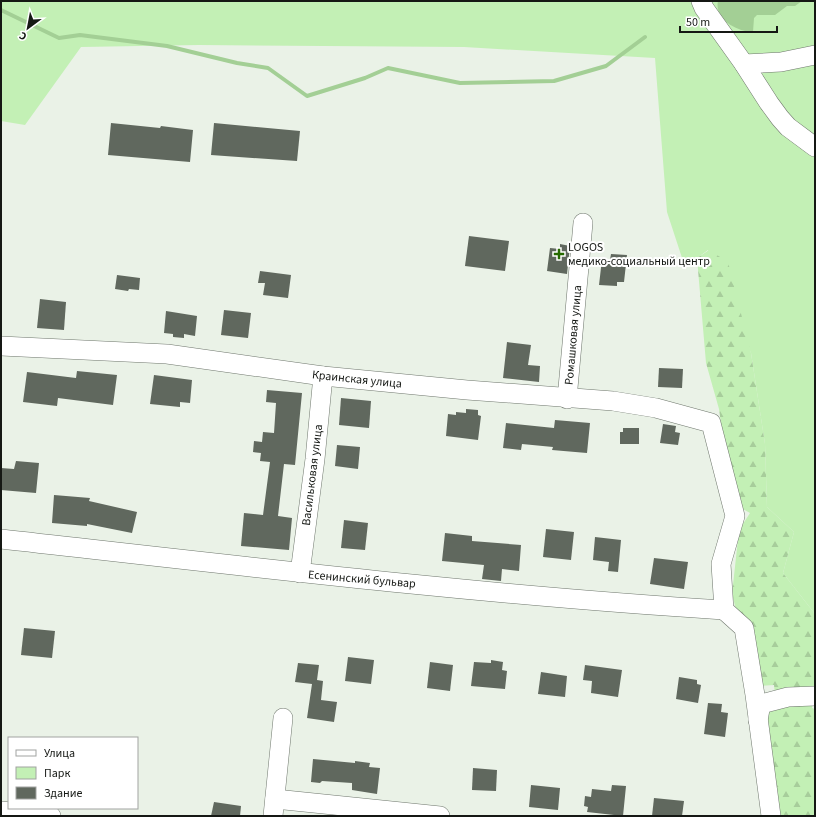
<svg xmlns="http://www.w3.org/2000/svg" width="816" height="817" font-family="'Source Sans 3',sans-serif">
<style>
.green{fill:#c3f0b5}
.forest{fill:url(#forest-firs)}
.water{fill:#a3cf95}
.lines{fill:none;stroke-linecap:round;stroke-linejoin:round}
.stream{stroke:#a3cf95;stroke-width:4}
.building{fill:#60685e}
.minor-casing{stroke:#6f776d;stroke-width:20}
.minor{stroke:#fff;stroke-width:19}
.poi-dot{fill:#266a00;stroke:#fff;stroke-width:1.5}
.labels{text-anchor:middle;stroke-width:4;stroke-linejoin:round;paint-order:stroke}
.poi-label{font-size:12px;fill:#151814;stroke:#fff;text-anchor:start}
.street-label{font-size:12px;fill:#151814;stroke:#fff}
</style>
<defs>
<pattern id="forest-firs" width="22" height="20" patternUnits="userSpaceOnUse"><rect width="22" height="20" fill="#c3f0b5"/><path d="M5 1l3.5 6h-7zM16 11l3.5 6h-7z" fill="#a7cd9b"/></pattern>
</defs>
<rect width="100%" height="100%" fill="#eaf2e7"/>
<!-- green -->
<polygon class="green" points="1,1 815,1 815,614 783,573 794,532 767,507 765,444 751,353 708,250 685,267 667,212 655,58 464,47 199,45 81,47 25,125 1,121"/>
<!-- forest -->
<polygon class="forest" points="709,250 728,262 751,353 765,444 767,507 794,532 783,573 815,614 815,697 812,708 815,709 815,816 776,816 761,721 776,705 774,685 756,686 732,594 739,530 750,513 732,503 719,409 706,363 697,258"/>
<!-- water -->
<path class="water" d="M718,1H802L795,6H787L775,15H757L754,18L753,32C737,32 714,19 718,1Z"/>
<g class="lines">
<!-- stream -->
<polyline class="stream" points="1,10 59,38 80,35 167,46 237,63 268,68 307,96 365,78 388,68 460,83 554,81 606,66 645,37"/>
</g>
<!-- building -->
<g class="building">
<polygon points="111,123 160,128 161,126 193,130 190,162 108,155"/>
<polygon points="214,123 300,131 297,161 211,155"/>
<polygon points="469,236 509,241 505,271 465,266"/>
<polygon points="560,244 570,246 567,274 547,271 550,248 560,249"/>
<polygon points="611,254 627,255 624,282 617,282 617,286 599,285 602,259 610,260"/>
<polygon points="260,271 291,275 288,298 263,295 265,283 258,283"/>
<polygon points="117,275 140,278 139,290 129,289 128,291 115,289"/>
<polygon points="40,299 66,302 64,330 37,328"/>
<polygon points="224,310 251,313 248,338 221,335"/>
<polygon points="166,311 197,316 195,336 184,334 184,338 173,337 173,334 164,333"/>
<polygon points="507,342 531,345 528,365 540,366 539,382 503,378"/>
<polygon points="659,368 683,369 682,388 658,387"/>
<polygon points="77,371 117,375 113,405 58,398 57,406 23,402 27,372 76,378"/>
<polygon points="154,375 192,380 190,403 180,402 180,407 150,404"/>
<polygon points="267,390 302,393 295,465 284,464 278,516 292,518 289,550 241,546 244,513 263,515 270,462 260,461 261,453 253,452 254,441 262,442 263,432 274,433 276,403 266,402"/>
<polygon points="341,398 371,401 369,428 339,425"/>
<polygon points="466,409 478,410 478,415 481,416 478,440 446,436 448,414 456,415 456,412 466,413"/>
<polygon points="555,420 590,423 587,453 552,450 553,447 522,444 521,450 503,448 506,423 554,428"/>
<polygon points="663,424 676,426 675,432 680,433 678,445 660,443"/>
<polygon points="623,428 639,428 639,444 620,444 620,432 623,432"/>
<polygon points="337,445 360,447 358,469 335,466"/>
<polygon points="16,461 39,463 36,493 1,490 1,468 14,469"/>
<polygon points="54,495 90,498 89,501 137,512 132,533 87,524 87,526 52,523"/>
<polygon points="344,520 368,523 365,550 341,548"/>
<polygon points="546,529 574,532 571,560 543,557"/>
<polygon points="445,533 472,536 472,541 521,545 519,571 502,569 501,581 482,579 484,565 442,561"/>
<polygon points="595,537 621,540 618,572 608,571 609,562 593,560"/>
<polygon points="654,558 688,562 684,589 650,584"/>
<polygon points="24,628 55,631 52,658 21,655"/>
<polygon points="348,657 374,660 371,684 345,681"/>
<polygon points="491,660 503,662 502,670 507,671 505,689 471,686 474,662 491,663"/>
<polygon points="430,662 453,665 450,691 427,688"/>
<polygon points="298,663 319,665 317,680 323,681 321,700 337,702 334,722 307,718 312,684 295,682"/>
<polygon points="585,665 622,670 618,697 591,693 592,681 583,680"/>
<polygon points="541,672 567,676 565,697 538,694"/>
<polygon points="679,677 697,680 697,684 701,685 698,703 676,699"/>
<polygon points="708,703 722,704 721,712 728,713 725,737 704,734"/>
<polygon points="313,759 355,763 355,761 370,763 369,767 380,768 377,794 352,790 352,783 322,781 320,783 311,782"/>
<polygon points="473,768 497,770 496,791 472,790"/>
<polygon points="531,785 560,788 558,810 529,807"/>
<polygon points="612,785 626,786 623,816 587,812 588,807 584,806 585,796 591,797 592,789 611,791"/>
<polygon points="654,798 684,801 682,816 652,816"/>
<polygon points="214,802 241,806 240,816 211,816"/>
</g>
<g class="lines">
<!-- minor casing -->
<g class="minor-casing">
<g id="minor">
<polyline points="701,1 704,8 744,64 769,103 780,118 788,127 815,147"/>
<polyline points="744,64 781,62 815,55"/>
<polyline points="1,346 167,354 323,376 467,390 613,401 656,408 711,423 735,516 721,564 724,610 744,628 755,695 771,816"/>
<polyline points="567,399 583,223"/>
<path d="M1,539C242,566 482,595 724,610"/>
<polyline points="300,573 315,459 323,376"/>
<polyline points="758,720 761,704 788,697 815,696"/>
<polyline points="275,799 440,816"/>
<polyline points="1,811 51,816"/>
<polyline points="273,816 283,718"/>
</g>
</g>
<!-- minor -->
<use href="#minor" class="minor"/>
</g>
<!-- markers -->
<path class="poi-dot" d="M557 248h4v4h4v4h-4v4h-4v-4h-4v-4h4z"/>
<g class="labels">
<!-- poi labels -->
<g class="poi-label">
<text x="568" y="251">LOGOS<tspan x="568" dy="14">медико-социальный центр</tspan></text>
</g>
<!-- street labels -->
<g class="street-label">
<text transform="translate(573 335) rotate(-85)" y="4">Ромашковая улица</text>
<text transform="translate(357 379) rotate(6)" y="4">Краинская улица</text>
<text transform="translate(312 475) rotate(-83)" y="4">Васильковая улица</text>
<text transform="translate(362 579) rotate(5)" y="4">Есенинский бульвар</text>
</g>
</g>
<!-- border -->
<rect width="816" height="817" fill="none" stroke="#151814" stroke-width="4"/>
<!-- legend -->
<rect x="8" y="737" width="130" height="72" fill="#ffffff" stroke="#a1a3a1"/>
<rect x="16" y="750" width="20" height="6" fill="#ffffff" stroke="#a1a3a1"/>
<text x="44" y="757" font-size="12" fill="#151814">Улица</text>
<rect x="16" y="767" width="20" height="12" fill="#c3f0b5" stroke="#a1a3a1"/>
<text x="44" y="777" font-size="12" fill="#151814">Парк</text>
<rect x="16" y="787" width="20" height="12" fill="#60685e" stroke="#a1a3a1"/>
<text x="44" y="797" font-size="12" fill="#151814">Здание</text>
<!-- north arrow -->
<g transform="translate(28 28) rotate(212)" stroke="#ffffff" stroke-width="3" paint-order="stroke">
<path d="M0-3L7 15L0 10L-7 15Z" fill="#151814"/>
<text y="-6" font-size="11" font-weight="bold" text-anchor="middle" fill="#151814">С</text>
</g>
<!-- scale -->
<path d="M680 26v6h97v-6" fill="none" stroke="#151814" stroke-width="2"/>
<text x="686" y="26" font-size="12" fill="#151814" stroke="#ffffff" stroke-width="3" paint-order="stroke">50 m</text>
</svg>
